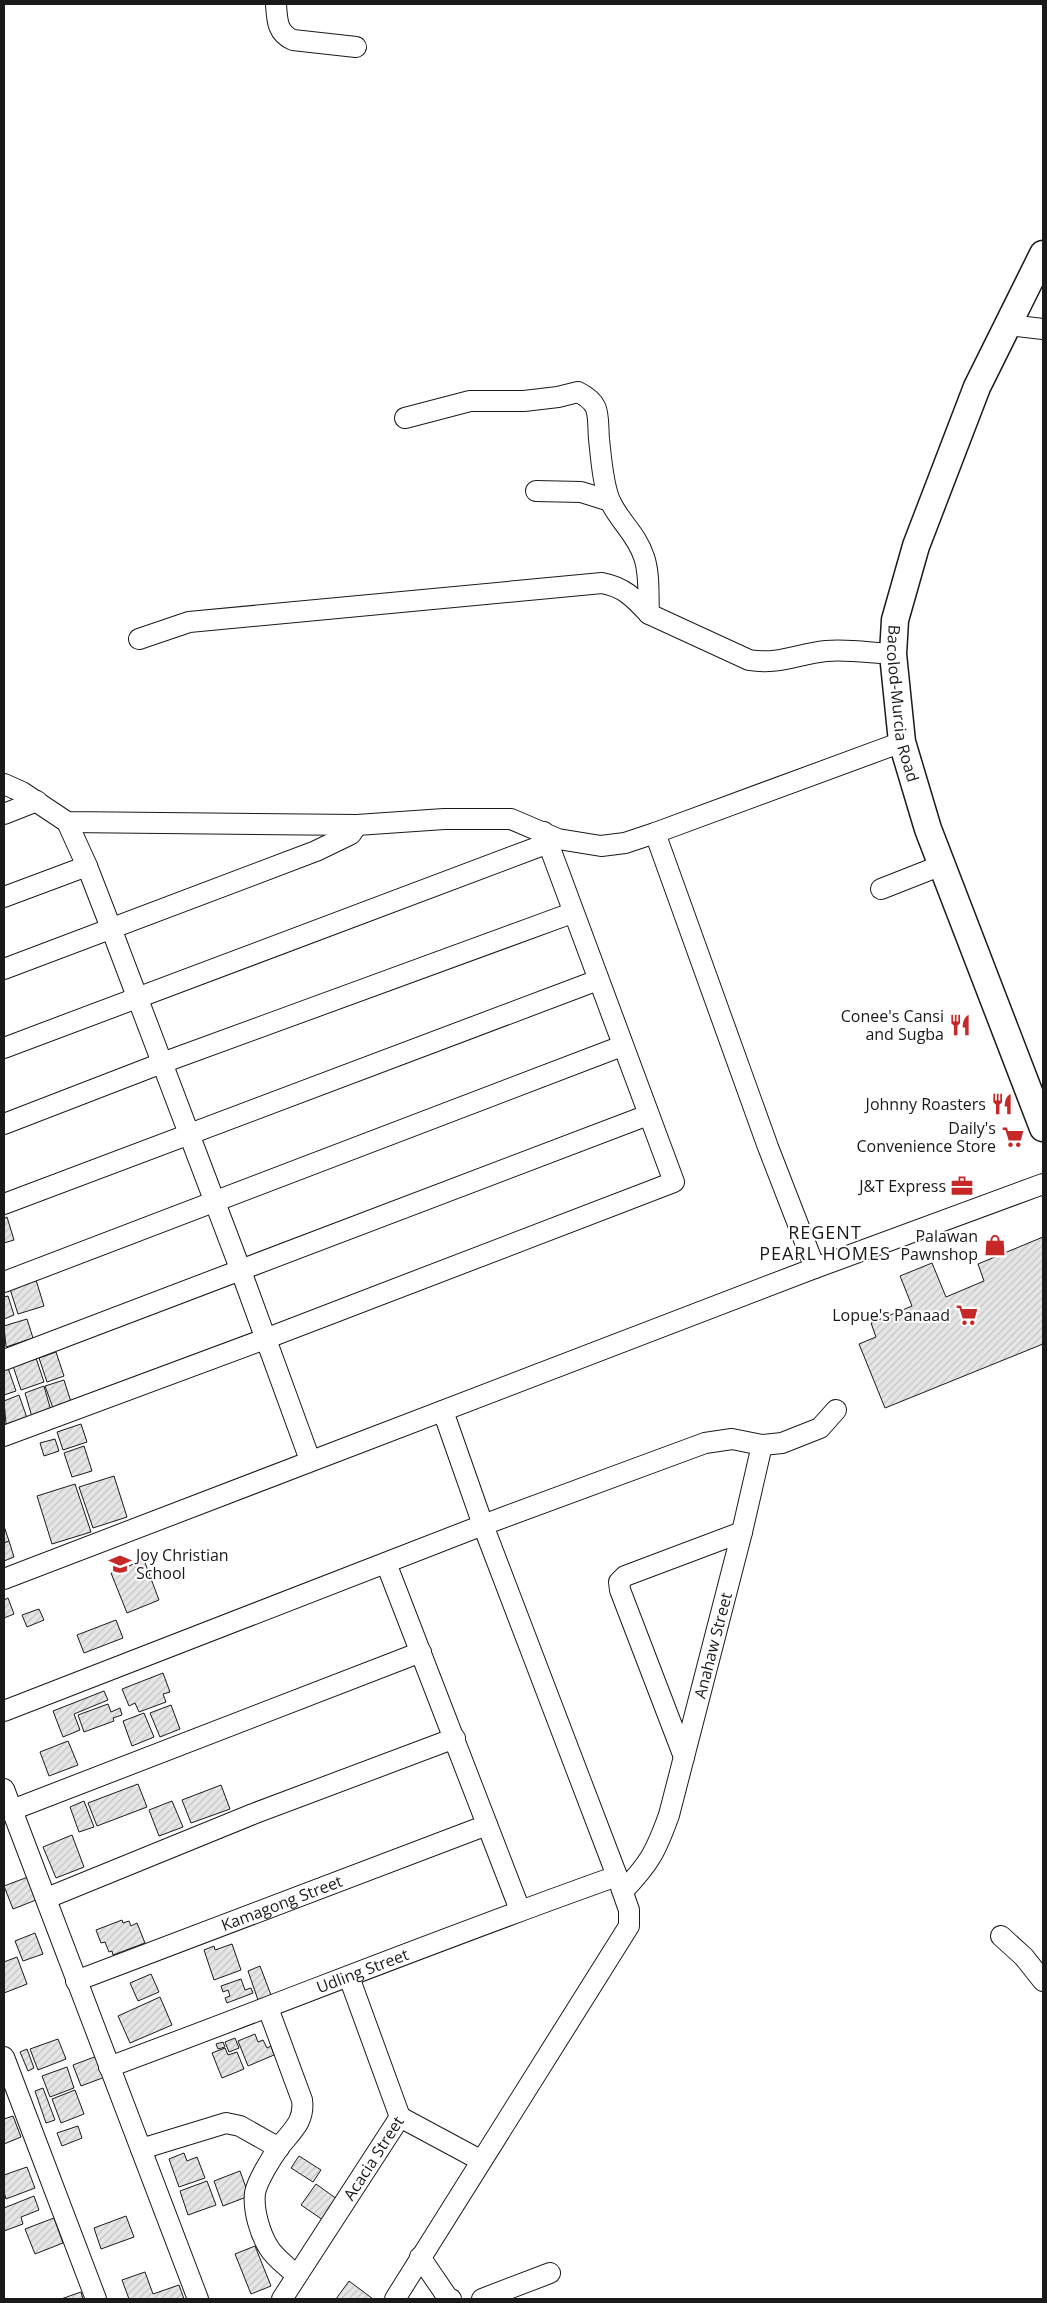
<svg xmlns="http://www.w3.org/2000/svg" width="1047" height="2303" font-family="'Open Sans',sans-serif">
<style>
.building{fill:url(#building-hatch);stroke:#1a1a1a}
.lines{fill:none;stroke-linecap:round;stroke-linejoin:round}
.minor-casing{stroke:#1a1a1a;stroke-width:22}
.major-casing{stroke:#1a1a1a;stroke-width:29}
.minor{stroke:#fff;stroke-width:20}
.major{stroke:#fff;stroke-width:26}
.labels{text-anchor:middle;stroke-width:4;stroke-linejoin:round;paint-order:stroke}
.street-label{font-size:16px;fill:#1a1a1a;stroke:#fff}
.poi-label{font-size:16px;fill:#1a1a1a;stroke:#fff;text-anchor:end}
.neighbourhood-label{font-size:18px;letter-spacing:1px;fill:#1a1a1a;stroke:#fff}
</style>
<defs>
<pattern id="building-hatch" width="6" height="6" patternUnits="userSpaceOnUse" patternTransform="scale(1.25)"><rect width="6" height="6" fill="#e6e6e6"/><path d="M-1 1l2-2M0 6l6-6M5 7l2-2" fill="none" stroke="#c5c5c5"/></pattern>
</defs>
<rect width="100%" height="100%" fill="#fff"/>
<!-- building -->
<g class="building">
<polygon points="7,1217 14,1240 4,1243 4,1219"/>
<polygon points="1043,1237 1043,1344 885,1408 859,1344 876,1337 871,1323 912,1306 900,1276 932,1263 946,1297 984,1281 978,1264"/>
<polygon points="36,1280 44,1306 18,1314 10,1289"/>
<polygon points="8,1296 14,1315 4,1319 4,1297"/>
<polygon points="27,1319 33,1338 6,1347 4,1326"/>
<polygon points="56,1352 64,1376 47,1382 39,1358"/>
<polygon points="36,1358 44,1382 21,1390 13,1366"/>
<polygon points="8,1368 16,1391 4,1395 4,1369"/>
<polygon points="64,1380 71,1402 53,1408 45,1386"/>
<polygon points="44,1386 51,1411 32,1417 25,1393"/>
<polygon points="19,1395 27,1418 6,1424 4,1401"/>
<polygon points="81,1424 87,1442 63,1450 57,1432"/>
<polygon points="55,1439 59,1451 44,1456 40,1443"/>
<polygon points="84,1446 92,1471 72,1477 64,1453"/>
<polygon points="114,1476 127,1517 93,1528 79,1487"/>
<polygon points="75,1484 91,1532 52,1544 37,1496"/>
<polygon points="4,1526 9,1541 4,1543"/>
<polygon points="9,1541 14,1557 4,1561 4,1543"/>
<polygon points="144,1560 159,1600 127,1613 111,1573"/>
<polygon points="8,1598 14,1614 4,1618 4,1600"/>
<polygon points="39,1609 44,1620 27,1627 22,1615"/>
<polygon points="116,1620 123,1638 84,1653 77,1635"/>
<polygon points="163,1673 170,1692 163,1694 166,1702 139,1712 135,1703 129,1706 122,1689"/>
<polygon points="104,1691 108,1700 74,1714 80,1730 63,1737 53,1711"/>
<polygon points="108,1704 111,1712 120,1708 122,1715 113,1718 114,1721 84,1732 78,1715"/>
<polygon points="171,1705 180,1729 160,1737 150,1713"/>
<polygon points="144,1713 154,1737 132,1746 123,1721"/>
<polygon points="68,1741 78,1765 49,1776 40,1752"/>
<polygon points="138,1784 147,1807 97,1826 88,1803"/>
<polygon points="221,1785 230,1809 191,1823 182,1800"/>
<polygon points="84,1801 94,1827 79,1832 70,1807"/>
<polygon points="172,1801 183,1827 159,1836 149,1810"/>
<polygon points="72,1835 84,1867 56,1878 43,1847"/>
<polygon points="28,1877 36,1900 13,1909 4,1886"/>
<polygon points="122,1920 123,1923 129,1921 131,1926 137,1923 145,1943 113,1955 112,1951 109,1952 105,1942 101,1943 96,1930"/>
<polygon points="35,1933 43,1954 23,1961 15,1941"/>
<polygon points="232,1944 241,1970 214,1980 204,1950 214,1946 215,1950"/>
<polygon points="17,1957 27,1984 4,1993 4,1962"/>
<polygon points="260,1966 271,1995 258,2000 248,1971"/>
<polygon points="151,1974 159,1992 138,2001 130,1983"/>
<polygon points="241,1979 245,1990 251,1988 253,1993 227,2003 225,1998 230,1996 228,1990 223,1992 221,1986"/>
<polygon points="160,1997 172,2025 130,2043 118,2016"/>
<polygon points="255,2034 258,2042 263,2040 267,2048 271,2046 274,2055 248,2066 238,2041"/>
<polygon points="235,2038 239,2048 229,2052 225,2042"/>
<polygon points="58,2039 66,2059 38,2070 30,2049"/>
<polygon points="223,2042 225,2047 218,2049 216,2044"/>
<polygon points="225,2048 228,2055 237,2052 244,2069 222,2078 212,2053"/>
<polygon points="27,2049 34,2068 28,2071 20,2052"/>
<polygon points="97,2056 105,2077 81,2086 73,2065"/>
<polygon points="67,2067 74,2088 50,2097 42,2076"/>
<polygon points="43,2088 55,2120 46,2123 35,2091"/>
<polygon points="75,2090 84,2114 61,2123 52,2099"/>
<polygon points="13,2116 21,2137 4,2144 4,2119"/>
<polygon points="78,2126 82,2138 62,2146 57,2133"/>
<polygon points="184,2153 187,2161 197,2157 205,2178 179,2187 169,2159"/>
<polygon points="299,2156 321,2170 313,2182 291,2168"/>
<polygon points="27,2167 35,2188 6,2199 4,2192 4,2175"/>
<polygon points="240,2171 249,2196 223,2206 214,2181"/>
<polygon points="207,2181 216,2205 188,2215 180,2191"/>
<polygon points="316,2184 337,2199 323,2220 301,2205"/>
<polygon points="34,2196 39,2210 21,2217 23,2224 4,2231 4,2208"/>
<polygon points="126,2216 134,2237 101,2249 94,2228"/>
<polygon points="54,2218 63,2243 35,2254 25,2229"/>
<polygon points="255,2246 271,2286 251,2294 235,2254"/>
<polygon points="145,2272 153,2294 179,2285 184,2299 129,2299 122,2280"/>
<polygon points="349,2281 373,2299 336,2299"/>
<polygon points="81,2292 83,2299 61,2299"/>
</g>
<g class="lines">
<!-- minor casing -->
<g class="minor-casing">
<g id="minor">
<path d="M276,4C277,20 277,33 293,40L356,47"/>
<polyline points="1008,325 1043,329"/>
<path d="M405,418L470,401H524L558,397L578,392C602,404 597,415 599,439C601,457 603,487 611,503C621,523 637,535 644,557C650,574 648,597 649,614L749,660C779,665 797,654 826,651C848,649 871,653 893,654"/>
<polyline points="536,491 581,492 610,501"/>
<path d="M139,639L189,622L602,583C624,587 634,598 649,614"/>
<polyline points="4,784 22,792 67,822 357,825 444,819 511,819 558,839 601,846 625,843 655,833 902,742"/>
<polyline points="4,814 37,801"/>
<polyline points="67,822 87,866 111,928 241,1271 310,1460"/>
<polyline points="655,833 768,1147 815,1268"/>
<polyline points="881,889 942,865"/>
<polyline points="4,897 87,866"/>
<polyline points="4,969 316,851 351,834 357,825"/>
<polyline points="4,1048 546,844"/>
<polyline points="4,1124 162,1063 572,913"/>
<polyline points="4,1204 598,980"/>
<polyline points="4,1282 622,1046"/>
<polyline points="4,1360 648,1115"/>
<polyline points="4,1436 265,1339 674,1182 544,832"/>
<polyline points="386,1563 520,1910"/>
<polyline points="4,1579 815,1268 1043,1184"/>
<polyline points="4,1711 483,1525 705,1443 732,1439 762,1445 782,1443 820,1428 836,1410"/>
<polyline points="684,1757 620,1590 619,1582 625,1576 742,1532"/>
<polyline points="4,1789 198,2299"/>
<polyline points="12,1810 421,1652"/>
<path id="s1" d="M623,1891C650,1863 656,1851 669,1815L742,1532L762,1445"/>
<polyline points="47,1898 253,1814 455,1738"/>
<polyline points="1001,1936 1024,1957 1043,1981"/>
<path id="s2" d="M76,1981L487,1825"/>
<path d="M268,2008L302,2100C305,2121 292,2131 280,2146C272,2157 257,2181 255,2193C253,2210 260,2234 269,2248C275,2258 288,2267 296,2275"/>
<polyline points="4,2057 96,2299"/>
<path id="s3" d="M109,2067C279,2004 447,1936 617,1876"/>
<polyline points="400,2117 480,2160"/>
<polyline points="141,2149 226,2123 240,2126 279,2148"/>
<polyline points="420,2257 448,2298 451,2299"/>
<path id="s4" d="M282,2299L400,2117L349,1977"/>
<polyline points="395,2299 629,1926 629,1910 617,1876 483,1525 443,1411"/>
<polyline points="482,2299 550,2273"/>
</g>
</g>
<!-- major casing -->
<g class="major-casing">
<g id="major">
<path id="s5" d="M1043,254L977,387L916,546L895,620L893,654L902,742L928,829L1043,1128"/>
</g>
</g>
<!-- minor -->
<use href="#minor" class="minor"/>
<!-- major -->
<use href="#major" class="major"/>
</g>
<!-- icons -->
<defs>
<g id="restaurant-bare" transform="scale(1.725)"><path d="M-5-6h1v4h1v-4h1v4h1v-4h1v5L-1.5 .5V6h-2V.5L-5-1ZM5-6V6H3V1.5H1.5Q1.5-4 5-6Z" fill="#c62828" stroke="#fff" stroke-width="2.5" paint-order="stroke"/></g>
<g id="supermarket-bare" transform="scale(1.725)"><path d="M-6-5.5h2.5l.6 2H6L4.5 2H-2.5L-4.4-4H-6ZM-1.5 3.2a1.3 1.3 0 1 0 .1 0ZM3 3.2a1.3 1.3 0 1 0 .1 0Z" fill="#c62828" stroke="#fff" stroke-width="2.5" paint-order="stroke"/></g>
<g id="office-bare" transform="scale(1.725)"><path d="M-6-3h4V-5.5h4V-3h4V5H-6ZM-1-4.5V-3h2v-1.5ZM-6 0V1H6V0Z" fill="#c62828" stroke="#fff" stroke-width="2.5" paint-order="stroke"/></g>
<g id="shop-bare" transform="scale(1.725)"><path d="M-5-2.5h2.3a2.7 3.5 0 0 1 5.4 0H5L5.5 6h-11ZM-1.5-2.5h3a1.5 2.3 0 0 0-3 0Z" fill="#c62828" stroke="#fff" stroke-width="2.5" paint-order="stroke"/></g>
<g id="school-bare" transform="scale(1.725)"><path d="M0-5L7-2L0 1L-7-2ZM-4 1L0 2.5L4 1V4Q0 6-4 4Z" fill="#c62828" stroke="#fff" stroke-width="2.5" paint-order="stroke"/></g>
</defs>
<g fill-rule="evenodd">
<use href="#restaurant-bare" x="960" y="1025"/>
<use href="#restaurant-bare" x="1002" y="1104"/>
<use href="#supermarket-bare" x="1013" y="1137"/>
<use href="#office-bare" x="962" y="1186"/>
<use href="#shop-bare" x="995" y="1245"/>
<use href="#supermarket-bare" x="967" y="1315"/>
<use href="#school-bare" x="120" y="1564"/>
</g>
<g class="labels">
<!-- street labels -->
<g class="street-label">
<text dy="6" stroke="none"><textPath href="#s5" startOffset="480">Bacolod-Murcia Road</textPath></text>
<text dy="6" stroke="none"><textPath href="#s1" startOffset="265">Anahaw Street</textPath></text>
<text dy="6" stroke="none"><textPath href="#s2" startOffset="220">Kamagong Street</textPath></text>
<text dy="6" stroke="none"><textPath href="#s3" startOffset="271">Udling Street</textPath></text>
<text dy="6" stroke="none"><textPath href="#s4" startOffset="168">Acacia Street</textPath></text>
</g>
<!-- poi labels -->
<g class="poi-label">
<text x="944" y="1022">Conee's Cansi<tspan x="944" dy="18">and Sugba</tspan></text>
<text x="986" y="1110">Johnny Roasters</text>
<text x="996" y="1134">Daily's<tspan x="996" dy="18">Convenience Store</tspan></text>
<text x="946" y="1192">J&amp;T Express</text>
<text x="978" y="1242">Palawan<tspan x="978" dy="18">Pawnshop</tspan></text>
<text x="950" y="1321">Lopue's Panaad</text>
<text x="136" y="1561" text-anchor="start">Joy Christian<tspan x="136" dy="18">School</tspan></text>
</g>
<!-- neighbourhood labels -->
<g class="neighbourhood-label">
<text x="825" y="1239">REGENT<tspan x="825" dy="21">PEARL HOMES</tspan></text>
</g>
</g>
<!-- border -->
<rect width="1047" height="2303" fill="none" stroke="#1a1a1a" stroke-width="10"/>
</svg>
